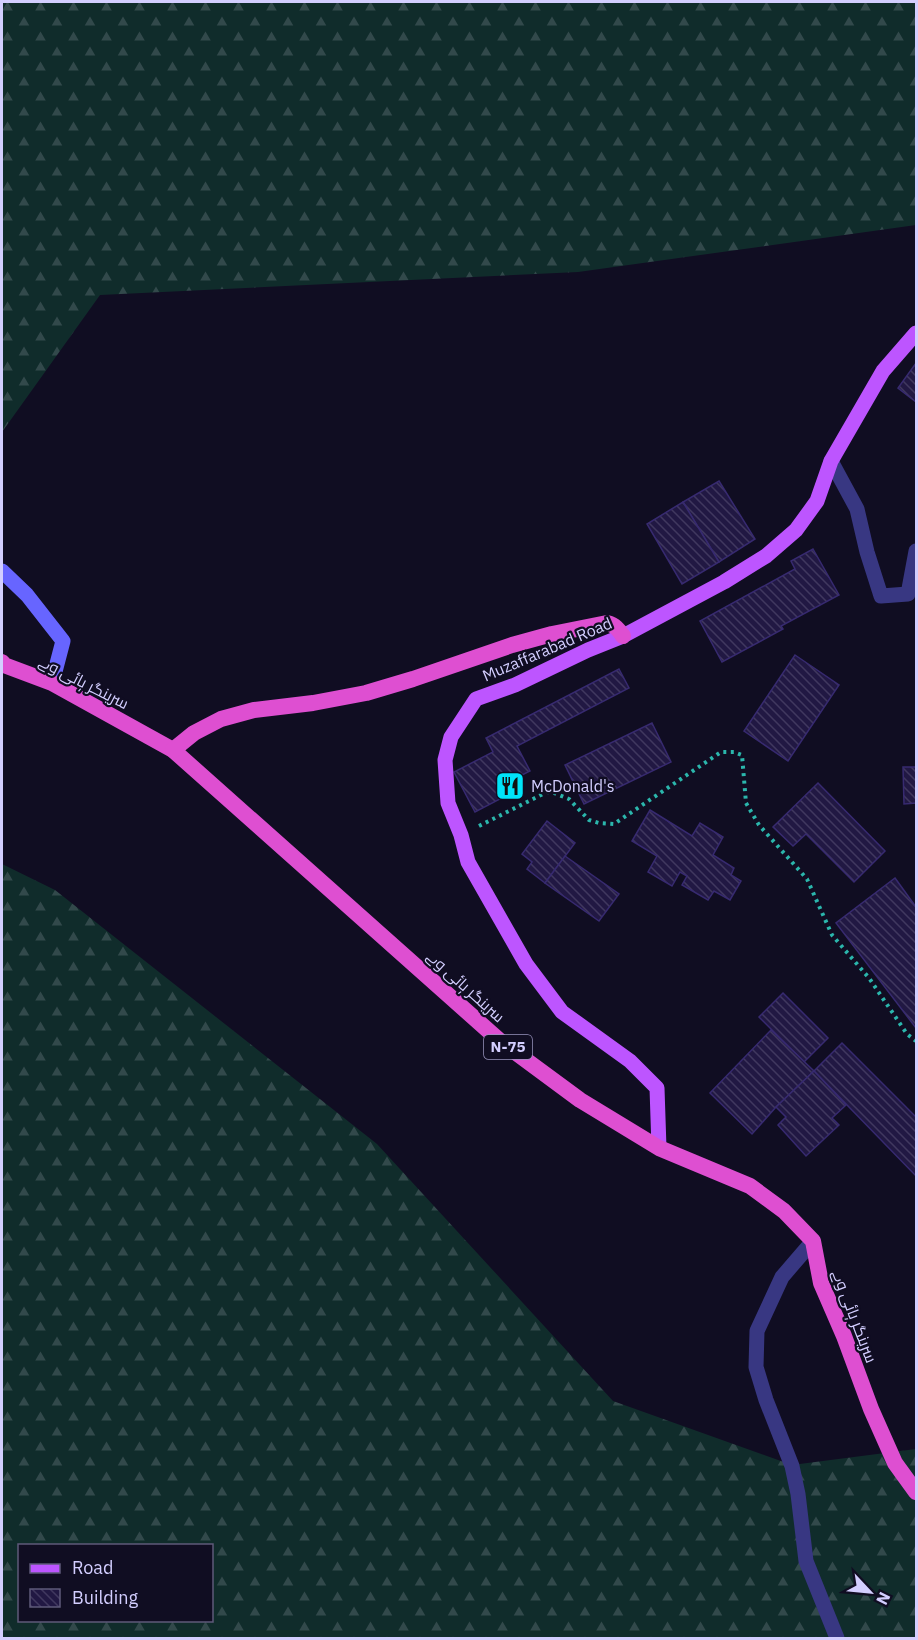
<svg xmlns="http://www.w3.org/2000/svg" width="918" height="1640" font-family="'IBM Plex Sans',Cairo,sans-serif">
<style>
.forest{fill:url(#forest-firs);fill-rule:evenodd}
.building{fill:url(#building-back-hatch);stroke:#372a70;stroke-width:1.5}
.lines{fill:none;stroke-linecap:round;stroke-linejoin:round}
.path{stroke:#2bb6ac;stroke-width:4;stroke-dasharray:3 4.5;stroke-linecap:butt}
.minor{stroke:#383782;stroke-width:15}
.secondary{stroke:#6765ff;stroke-width:15}
.primary{stroke:#bd55ff;stroke-width:15}
.trunk{stroke:#de4fd1;stroke-width:16}
.labels{text-anchor:middle;stroke-width:4.5;stroke-linejoin:round;paint-order:stroke}
.shield{fill:#100d22;stroke:#9894bd;stroke-width:1.5}
.shield-label{font-size:15px;font-weight:bold;fill:#d3ceff}
.street-label{font-size:16px;fill:#d3ceff;stroke:#100d22}
.poi-label{font-size:16px;fill:#d3ceff;stroke:#100d22;text-anchor:start}
</style>
<defs>
<pattern id="forest-firs" width="22" height="20" patternUnits="userSpaceOnUse" patternTransform="scale(1.5)"><rect width="22" height="20" fill="#102c2b"/><path d="M5 1l3.5 6h-7zM16 11l3.5 6h-7z" fill="#32494b"/></pattern>
<pattern id="building-back-hatch" width="6" height="6" patternUnits="userSpaceOnUse" patternTransform="scale(1.5)"><rect width="6" height="6" fill="#211843"/><path d="M-1 5l2 2M0 0l6 6M5-1l2 2" fill="none" stroke="#40385f"/></pattern>
</defs>
<rect width="100%" height="100%" fill="#100d22"/>
<!-- forest -->
<g class="forest">
<polygon points="2,2 916,2 916,225 578,272 100,295 2,432"/>
<path d="M2,864L55,890L377,1144L613,1401L792,1465L916,1449V1638H2ZM20,1546H212V1620H20Z"/>
</g>
<!-- building -->
<g class="building">
<polygon points="916,363 916,402 898,388"/>
<polygon points="719,481 755,539 719,562 683,502"/>
<polygon points="683,502 719,562 682,584 647,524"/>
<polygon points="813,549 839,595 781,626 783,629 722,662 700,621 795,569 791,561"/>
<polygon points="795,655 839,685 788,761 744,731"/>
<polygon points="619,669 629,688 517,746 530,771 518,777 523,787 475,812 454,772 493,752 486,738"/>
<polygon points="652,723 671,762 584,804 565,765"/>
<polygon points="903,767 916,767 916,803 904,804"/>
<polygon points="818,783 885,851 854,882 806,834 793,846 773,827"/>
<polygon points="650,810 692,836 700,823 723,837 713,855 734,868 731,875 741,881 730,900 714,891 708,900 682,885 687,876 680,872 672,886 648,872 657,856 632,841"/>
<polygon points="547,821 575,843 545,883 527,869 532,862 522,854"/>
<polygon points="565,856 619,894 599,921 545,883"/>
<polygon points="895,878 916,907 916,1028 836,923"/>
<polygon points="783,993 828,1038 804,1062 759,1017"/>
<polygon points="771,1030 814,1071 776,1107 752,1134 710,1093"/>
<polygon points="842,1043 916,1117 916,1176 814,1071"/>
<polygon points="814,1071 846,1105 832,1118 839,1125 806,1156 778,1125 786,1117 776,1107"/>
</g>
<g class="lines">
<!-- path -->
<polyline class="path" points="479,826 547,792 554,793 569,799 589,820 599,823 614,824 721,752 734,752 742,755 746,803 759,825 807,879 832,935 869,978 907,1034 916,1041"/>
<!-- minor -->
<g class="minor">
<polyline points="831,461 857,509 867,552 881,596 908,594 916,551"/>
<polyline points="813,1241 782,1277 757,1331 756,1367 766,1400 792,1466 798,1494 806,1561 837,1638"/>
</g>
<!-- secondary -->
<polyline class="secondary" points="2,571 27,595 63,641 52,683"/>
<!-- primary -->
<polyline class="primary" points="659,1148 657,1088 630,1061 562,1012 526,964 468,862 461,835 448,803 445,760 451,737 476,699 515,685 588,650 623,636 724,582 766,556 796,530 817,501 831,461 883,371 916,333"/>
<!-- trunk -->
<g class="trunk">
<polyline points="2,662 4,665 52,683 173,750 500,1041 580,1100 659,1148 750,1186 784,1211 813,1241 821,1283 844,1336 871,1409 895,1463 916,1492"/>
<path d="M173,750L194,733L221,719L254,710L313,703L366,693L413,679L512,645L552,634L607,623C615,625 618,629 623,636"/>
</g>
</g>
<!-- icons -->
<defs>
<g id="restaurant-square" transform="scale(1.5)"><rect x="-9" y="-9" width="18" height="18" rx="4" fill="#00e4f9" stroke="#100d22"/><path d="M-5-6h1v4h1v-4h1v4h1v-4h1v5L-1.5 .5V6h-2V.5L-5-1ZM5-6V6H3V1.5H1.5Q1.5-4 5-6Z" fill="#111"/></g>
</defs>
<g fill-rule="evenodd">
<use href="#restaurant-square" x="510" y="786"/>
</g>
<g class="labels">
<!-- shield labels -->
<rect class="shield" x="484" y="1035" width="48" height="24" rx="4.5"/>
<g class="shield-label">
<text x="508" y="1052">N-75</text>
</g>
<!-- street labels -->
<g class="street-label">
<text transform="translate(547 649) rotate(-23)" y="6">Muzaffarabad Road</text>
<text transform="translate(84 682) rotate(27)" y="6">سرینگر ہائی وے</text>
<text transform="translate(466 986) rotate(42)" y="6">سرینگر ہائی وے</text>
<text transform="translate(855 1316) rotate(69)" y="6">سرینگر ہائی وے</text>
</g>
<!-- poi labels -->
<g class="poi-label">
<text x="531" y="792">McDonald's</text>
</g>
</g>
<!-- border -->
<rect width="918" height="1640" fill="none" stroke="#d3ceff" stroke-width="6"/>
<!-- legend -->
<rect x="18" y="1544" width="195" height="78" fill="#100d22" stroke="#5e5a7a" stroke-width="1.5"/>
<rect x="30" y="1564" width="30" height="9" fill="#bd55ff" stroke="#5e5a7a" stroke-width="1.5"/>
<text x="72" y="1574" font-size="18" fill="#d3ceff">Road</text>
<rect x="30" y="1589" width="30" height="18" fill="url(#building-back-hatch)" stroke="#5e5a7a" stroke-width="1.5"/>
<text x="72" y="1604" font-size="18" fill="#d3ceff">Building</text>
<!-- north arrow -->
<g transform="translate(870 1592) rotate(116)" stroke="#100d22" stroke-width="4.5" paint-order="stroke">
<path d="M0-4.5L10 22L0 15L-10 22Z" fill="#d3ceff"/>
<text y="-9" font-size="16" font-weight="bold" text-anchor="middle" fill="#d3ceff">N</text>
</g>
</svg>
